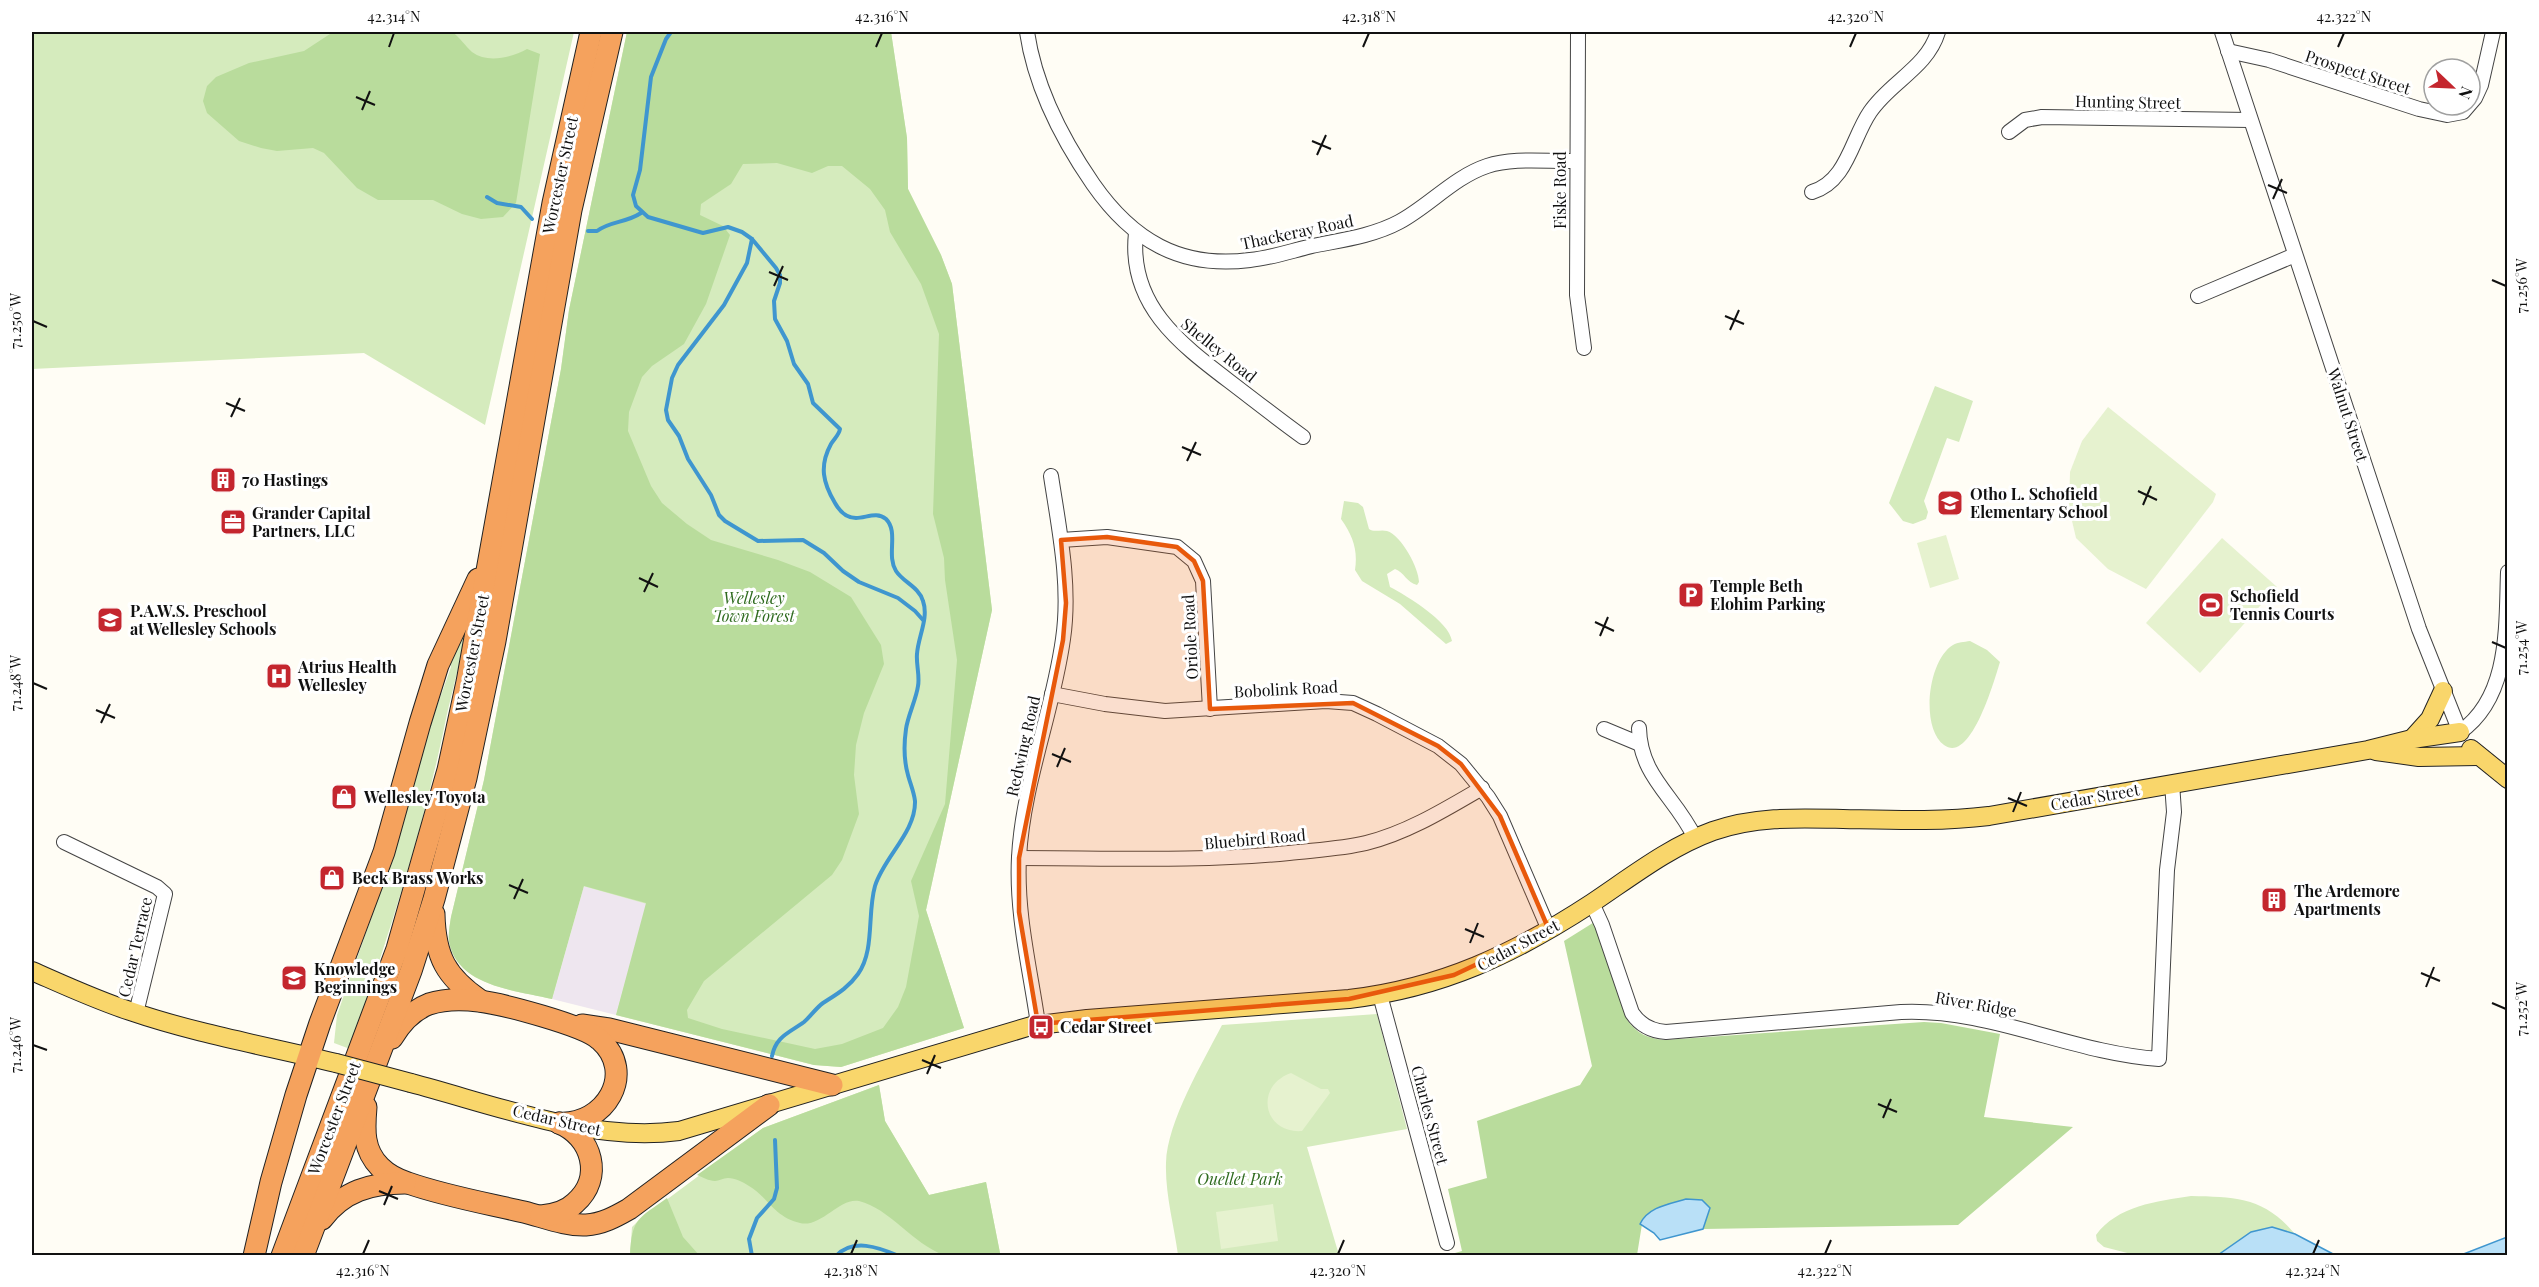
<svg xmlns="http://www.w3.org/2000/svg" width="2539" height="1287" font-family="'Playfair Display',serif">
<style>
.industrial{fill:#eee6ef}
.green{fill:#d5ebbd}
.forest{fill:#b9dc9c;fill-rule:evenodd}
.pitch{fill:#e6f2cf}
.water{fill:#b9e0f7;stroke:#3f96cf;stroke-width:1.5}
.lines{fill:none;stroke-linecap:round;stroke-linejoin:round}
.stream{stroke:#3f96cf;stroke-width:4}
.minor-casing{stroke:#444;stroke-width:16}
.major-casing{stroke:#222;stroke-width:20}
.highway-casing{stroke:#222;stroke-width:23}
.minor{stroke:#fff;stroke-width:14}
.major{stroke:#f9d66b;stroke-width:18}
.highway{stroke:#f5a25d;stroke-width:21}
.major-bridge-casing{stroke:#222;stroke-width:20;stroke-linecap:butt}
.major-bridge{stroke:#f9d66b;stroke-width:18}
.marked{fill:#e8590c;fill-opacity:0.2;stroke:#e8590c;stroke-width:4.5;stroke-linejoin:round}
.ticks{fill:none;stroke:#111;stroke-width:2}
.labels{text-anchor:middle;stroke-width:6;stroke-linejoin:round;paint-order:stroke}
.street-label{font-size:16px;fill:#111;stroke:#fff}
.poi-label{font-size:16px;font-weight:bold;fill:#111;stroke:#fff;text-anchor:start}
.park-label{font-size:16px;font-style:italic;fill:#2f6b1f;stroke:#fff}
.neatline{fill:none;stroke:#111;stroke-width:2}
.ticks-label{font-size:15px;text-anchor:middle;fill:#111}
</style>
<rect width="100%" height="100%" fill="#fffdf5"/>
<!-- industrial -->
<polygon class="industrial" points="584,886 647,903 616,1015 552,999"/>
<!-- green -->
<g class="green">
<polygon points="32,32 574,32 485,425 364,353 32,369"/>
<path d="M627,32H891L907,138L908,189L941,255L952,284L992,610L926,910L964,1028L841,1067L814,1065L616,1015L647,904L583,886L552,999C516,990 457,987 449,941C448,934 450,924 451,917L484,780L561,369L569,310Z"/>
<polygon points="1935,386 1973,401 1959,442 1947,438 1924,501 1928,512 1926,519 1913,524 1903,521 1889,503"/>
<path d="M1344,501L1358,503L1363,507L1369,529C1375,533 1380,529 1387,531C1401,535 1419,568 1419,582L1417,585C1407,583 1404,572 1395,569L1387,574L1390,587C1407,596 1449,621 1452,641L1446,644L1400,604L1362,581L1355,570C1358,550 1353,536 1341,519Z"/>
<path d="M464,633C461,661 453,688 447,714C424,829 387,939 350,1049L334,1043L337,1015L399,839L431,723L451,667L449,661Z"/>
<path d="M1970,641L1987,650L2000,662C1995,678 1971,765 1944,745C1920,727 1928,660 1953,645C1958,642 1964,642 1970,641Z"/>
<path d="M1377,1014L1407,1129L1307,1147L1339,1255H1178C1174,1225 1165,1194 1166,1163C1167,1122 1203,1062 1222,1025Z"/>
<polygon points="879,1085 885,1121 929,1195 986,1182 1000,1253 1003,1255 630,1256 632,1227 638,1221 763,1128"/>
<path d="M2191,1196C2236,1197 2264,1197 2295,1234L2272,1227L2236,1242L2218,1256L2135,1255L2104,1247L2097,1241L2096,1235C2117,1206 2157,1201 2191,1196Z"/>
</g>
<!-- forest -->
<g class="forest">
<path d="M333,32H452C460,37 465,46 472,52C488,64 512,57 527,49L540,54L516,203L503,217L481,219L462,214L433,200H378L357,188L324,153L313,148L277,151L261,148L239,141L207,113L203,101L207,86L216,77L249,63L304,51Z"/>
<path d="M627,32H891L907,138L908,189L941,255L952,284L992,610L926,910L964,1028L841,1067L814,1065L616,1015L646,903L584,886L552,999C516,990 457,987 449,941C448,934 450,924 451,917L484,780L561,369L569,310ZM777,163L812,173L828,166H842L870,189L885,210L890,232L921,284L939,334L933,514L944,558L945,580L957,660L945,804L911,881L919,916L906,987L898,1007L883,1028L842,1044L815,1049L722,1029L688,1018L687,1010L704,981L832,875L842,860L859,814L854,775L856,745L864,713L884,664L881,645L851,597L810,572L778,560L711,540L687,524L662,503L651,486L628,431L629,412L642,377L652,366L684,344L706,304L730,235L723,226L700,215L701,204L731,184L743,164Z"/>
<path d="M1596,921L1628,1021C1638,1034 1647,1038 1664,1040L1924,1022L1941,1023L2000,1034L1984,1117L2073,1127L1958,1225L1703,1229L1710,1208L1643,1218L1637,1255H1448L1462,1251L1448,1189L1487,1178L1477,1121L1580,1085L1592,1066L1564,941Z"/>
<path d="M879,1085L885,1121L929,1195L986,1182L1000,1253L1003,1255C988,1256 958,1259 944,1255C913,1244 889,1208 859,1201C840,1197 821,1228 800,1223C774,1217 768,1197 749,1186C743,1182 735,1178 728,1178C723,1178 719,1181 715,1181C709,1181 702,1177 697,1175L763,1128Z"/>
<path d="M667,1198L683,1237L699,1255H630C632,1218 638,1219 667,1198Z"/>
</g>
<!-- pitch -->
<g class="pitch">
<polygon points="2108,407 2216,494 2213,502 2146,589 2108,569 2076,538 2069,508 2070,472 2082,441"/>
<polygon points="1946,535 1959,579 1930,588 1917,543"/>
<polygon points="2222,538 2277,587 2200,673 2146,623"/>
<path d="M1291,1073L1321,1089H1328L1330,1093L1302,1131C1263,1134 1254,1086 1291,1073Z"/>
<polygon points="1273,1204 1278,1241 1221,1249 1216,1212"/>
</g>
<!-- water -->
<g class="water">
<path d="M1686,1199L1702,1200L1710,1208L1703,1229L1660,1240L1654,1233L1640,1224C1648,1207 1669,1204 1686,1199Z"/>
<polygon points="2272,1227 2295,1234 2335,1255 2218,1255 2251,1232"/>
<polygon points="2507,1237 2507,1255 2461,1255"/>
</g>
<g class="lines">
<!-- stream -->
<g class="stream">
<path d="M671,32L666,39L651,77L640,170L633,195L636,206L648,217L696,231L703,233L728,227L742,232L752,239L776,268L780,275V283L774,301L775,319L787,341L794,364L808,384L813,403L840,429C839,435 834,439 831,444C819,466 823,483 835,503C840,512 846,518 856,518C866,518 877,511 886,519C899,532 886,555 896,571C903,582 919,587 923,601C929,618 918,637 917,654C916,664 920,676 918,686C916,700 908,715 906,729C904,743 904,761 908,775C910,783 914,792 915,801C916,832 884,857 875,886C867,914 875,950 858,974C848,988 837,994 823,1003C816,1008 811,1016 804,1022C789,1033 776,1036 772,1056"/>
<polyline points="487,197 497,203 521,207 532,219"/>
<path d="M588,231H597C610,221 626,223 641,213"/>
<polyline points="752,239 747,263 724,305 678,365 672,378 666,410 668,420 679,436 688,459 711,495 719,515 725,521 758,541 803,540 824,553 843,571 859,582 898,598 915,611 923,620"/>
<polyline points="752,1256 749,1239 757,1218 774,1199 777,1188 775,1140"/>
<path d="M836,1256C853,1238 878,1247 899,1256"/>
</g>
<!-- minor casing -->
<g class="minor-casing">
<g id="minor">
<path d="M1027,32C1035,86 1062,139 1093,184C1132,240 1180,269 1250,260C1271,258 1291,251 1312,246C1341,240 1373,236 1399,222C1429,206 1454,177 1487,166C1514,157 1548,162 1577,161"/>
<polyline points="1578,32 1577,295 1584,348"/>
<path d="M2222,32L2419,629L2460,732C2510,697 2506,627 2508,572"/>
<polyline points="2228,51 2269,60 2419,109 2447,115 2463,112 2475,98 2481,85 2493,32"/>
<polyline points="2009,132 2025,120 2042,117 2250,120"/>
<path d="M1812,192C1847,182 1852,138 1870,112C1890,82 1927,68 1938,32"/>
<path d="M1136,233C1128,304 1179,343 1229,381C1254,400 1278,419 1303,437"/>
<polyline points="2198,296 2295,255"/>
<polyline points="1061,540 1107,537 1177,547 1194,561 1203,581 1210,709"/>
<polyline points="1052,694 1105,704 1165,711 1326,701 1353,703 1377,714 1438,746 1461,764 1488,797 1500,816 1549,930"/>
<path d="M1639,728C1640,777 1675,796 1695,838"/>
<polyline points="1604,729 1640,744"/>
<polyline points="64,842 157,887 165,894 136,1013"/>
<path d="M1019,858C1109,858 1199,862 1289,853C1314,850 1341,849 1366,843C1407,833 1446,809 1482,788"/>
<path d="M1592,903L1602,925L1632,1013C1640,1025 1652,1031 1666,1032L1901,1012C1990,1008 2071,1053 2159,1059L2167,870L2174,812L2172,783"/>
<polyline points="1380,995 1447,1243"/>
<path d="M1038,1024C1030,968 1016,914 1019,857C1023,783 1053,712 1063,639C1071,585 1059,529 1051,476"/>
</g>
</g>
<!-- major casing -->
<g class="major-casing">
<g id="major">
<polyline points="2412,739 2430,719 2443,691"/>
<polyline points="2471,749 2508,779"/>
<polyline points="2376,751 2419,757 2478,756"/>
<path d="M32,971C64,985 96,1000 130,1011C197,1034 267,1046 336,1063"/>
<path d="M411,1083C495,1105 592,1143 679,1131L1031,1026L1087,1019L1349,999C1442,988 1514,954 1592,903C1631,877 1669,847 1713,831C1756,816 1799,818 1843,819C1892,820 1940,822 1989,816L2368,750L2412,739L2460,732"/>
</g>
</g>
<!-- highway casing -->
<g class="highway-casing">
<g id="highway">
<path d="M434,914C435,957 446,977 481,1001"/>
<polyline points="582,1025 609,1029 832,1085"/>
<path d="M392,1038C401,1023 413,1010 429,1004C444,999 463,999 479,1001C502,1004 584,1025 600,1040C637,1073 605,1126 559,1123"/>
<path d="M366,1107C364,1130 363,1150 380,1167C388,1175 398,1180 408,1183C445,1196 485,1203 524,1212C544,1217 566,1226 586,1225C602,1224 615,1217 629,1209L769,1105"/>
<path d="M541,1216C553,1215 566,1212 575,1203C604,1178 592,1136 559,1123"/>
<path d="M322,1219C343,1191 371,1183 405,1183"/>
<polyline points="254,1256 271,1182 296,1095 320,1023 384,852 420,723 438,665 478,579"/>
<polyline points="282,1256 397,949 448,770 467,682 553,203 591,32"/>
<polyline points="303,1256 411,971 434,899 466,778 495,641 571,210 612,32"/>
</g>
</g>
<!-- minor -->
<use href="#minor" class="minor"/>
<!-- major -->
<use href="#major" class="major"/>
<!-- highway -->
<use href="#highway" class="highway"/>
<!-- major-bridge casing -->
<g class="major-bridge-casing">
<polyline id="major-bridge" points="336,1063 411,1083"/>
</g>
<!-- major-bridge -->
<use href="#major-bridge" class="major-bridge"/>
</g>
<!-- marked area -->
<path class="marked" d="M1107,537L1177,547L1194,561L1203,581L1210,709L1353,703L1438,746L1461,764L1500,816L1549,930L1454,975L1349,999L1038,1024L1019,912V858L1063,640L1066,603L1061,540Z"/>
<!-- ticks -->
<path class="ticks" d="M389,47L394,33M876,47L882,33M1363,47L1369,33M1850,47L1856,33M2338,47L2344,33M356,97L375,105M362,110L370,91M1312,141L1331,149M1317,155L1326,135M2268,185L2287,193M2273,199L2282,179M769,272L788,280M2492,280L2506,286M774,286L783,266M1725,316L1744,324M33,321L47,327M1730,330L1739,310M226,403L245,411M231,417L240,398M1182,447L1201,455M1187,461L1196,442M2138,491L2157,500M2143,505L2151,486M639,578L658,587M644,592L653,573M1595,622L1614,631M1600,636L1608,617M2492,642L2506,648M33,683L47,689M96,710L115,718M101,723L110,704M1052,754L1071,762M1057,767L1065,748M2008,798L2027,806M2013,812L2021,792M509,885L528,893M514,899L523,879M1465,929L1484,937M1470,943L1478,923M2421,973L2440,981M2426,987L2434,967M2492,1003L2506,1009M33,1045L47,1050M922,1060L941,1068M927,1074L935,1055M1878,1104L1897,1112M1883,1118L1891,1099M379,1191L398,1199M384,1205L392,1186M363,1254L369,1240M851,1254L857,1240M1338,1254L1344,1240M1825,1254L1831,1240M2313,1254L2319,1240"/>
<!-- icons -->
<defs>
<g id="building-square" transform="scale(1.35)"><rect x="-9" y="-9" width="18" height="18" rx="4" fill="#c4262e" stroke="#fff"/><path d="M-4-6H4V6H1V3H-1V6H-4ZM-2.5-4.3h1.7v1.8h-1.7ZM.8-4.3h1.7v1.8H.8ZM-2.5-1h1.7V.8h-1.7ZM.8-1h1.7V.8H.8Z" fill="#fff"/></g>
<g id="school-square" transform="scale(1.35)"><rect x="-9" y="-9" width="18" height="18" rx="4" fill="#c4262e" stroke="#fff"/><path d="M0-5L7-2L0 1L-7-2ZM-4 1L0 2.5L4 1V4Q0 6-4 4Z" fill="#fff"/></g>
<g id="office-square" transform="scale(1.35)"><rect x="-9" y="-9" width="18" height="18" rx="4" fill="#c4262e" stroke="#fff"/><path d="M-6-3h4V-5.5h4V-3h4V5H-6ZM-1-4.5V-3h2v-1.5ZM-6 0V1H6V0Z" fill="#fff"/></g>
<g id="parking-square" transform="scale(1.35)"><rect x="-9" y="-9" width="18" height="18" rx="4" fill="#c4262e" stroke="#fff"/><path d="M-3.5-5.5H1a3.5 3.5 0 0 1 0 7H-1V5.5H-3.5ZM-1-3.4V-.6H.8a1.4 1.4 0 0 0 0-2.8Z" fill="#fff"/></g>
<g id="stadium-square" transform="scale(1.35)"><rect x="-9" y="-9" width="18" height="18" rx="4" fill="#c4262e" stroke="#fff"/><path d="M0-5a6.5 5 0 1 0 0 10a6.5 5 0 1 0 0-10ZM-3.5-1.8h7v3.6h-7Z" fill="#fff"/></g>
<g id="hospital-square" transform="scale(1.35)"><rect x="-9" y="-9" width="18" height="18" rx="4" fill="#c4262e" stroke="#fff"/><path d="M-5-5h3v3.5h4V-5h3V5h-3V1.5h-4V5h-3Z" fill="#fff"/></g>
<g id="shop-square" transform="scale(1.35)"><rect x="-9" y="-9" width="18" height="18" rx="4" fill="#c4262e" stroke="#fff"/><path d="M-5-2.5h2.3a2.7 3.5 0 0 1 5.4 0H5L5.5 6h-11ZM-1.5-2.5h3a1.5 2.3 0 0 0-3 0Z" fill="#fff"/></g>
<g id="bus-square" transform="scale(1.35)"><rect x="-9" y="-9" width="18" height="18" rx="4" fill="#c4262e" stroke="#fff"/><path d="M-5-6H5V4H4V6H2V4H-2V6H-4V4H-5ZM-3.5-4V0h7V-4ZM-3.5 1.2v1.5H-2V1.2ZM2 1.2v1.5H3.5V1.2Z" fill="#fff"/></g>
</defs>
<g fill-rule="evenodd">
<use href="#building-square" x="223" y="480"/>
<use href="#school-square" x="1950" y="503"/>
<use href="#office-square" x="233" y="522"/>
<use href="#parking-square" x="1691" y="595"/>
<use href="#stadium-square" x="2211" y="605"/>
<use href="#school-square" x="110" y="620"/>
<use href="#hospital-square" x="279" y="676"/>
<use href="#shop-square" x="344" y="797"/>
<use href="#shop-square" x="332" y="878"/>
<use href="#building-square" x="2274" y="900"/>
<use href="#school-square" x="294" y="978"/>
<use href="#bus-square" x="1041" y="1027"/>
</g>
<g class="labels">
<!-- street labels -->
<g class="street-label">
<text transform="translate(2358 72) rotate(18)" y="6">Prospect Street</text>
<text transform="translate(2128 102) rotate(1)" y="6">Hunting Street</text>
<text transform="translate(560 175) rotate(-78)" y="6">Worcester Street</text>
<text transform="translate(1560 190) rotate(-90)" y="6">Fiske Road</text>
<text transform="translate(1297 232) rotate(-12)" y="6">Thackeray Road</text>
<text transform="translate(1219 350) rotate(39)" y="6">Shelley Road</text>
<text transform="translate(2348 415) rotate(72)" y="6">Walnut Street</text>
<text transform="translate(1190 637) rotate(-93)" y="6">Oriole Road</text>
<text transform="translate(472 653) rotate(-79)" y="6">Worcester Street</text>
<text transform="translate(1286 689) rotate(-3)" y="6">Bobolink Road</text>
<text transform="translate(1023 746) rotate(-77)" y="6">Redwing Road</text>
<text transform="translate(2095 797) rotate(-10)" y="6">Cedar Street</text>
<text transform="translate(1255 839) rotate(-5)" y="6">Bluebird Road</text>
<text transform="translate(1518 945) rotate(-28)" y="6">Cedar Street</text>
<text transform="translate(135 947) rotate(-77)" y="6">Cedar Terrace</text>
<text transform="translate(1976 1004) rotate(10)" y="6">River Ridge</text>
<text transform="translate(1430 1115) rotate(75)" y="6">Charles Street</text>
<text transform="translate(334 1118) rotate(-69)" y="6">Worcester Street</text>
<text transform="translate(557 1120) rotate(13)" y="6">Cedar Street</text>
</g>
<!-- poi labels -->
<g class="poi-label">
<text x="242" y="486">70 Hastings</text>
<text x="1970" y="500">Otho L. Schofield<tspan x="1970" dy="18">Elementary School</tspan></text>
<text x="252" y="519">Grander Capital<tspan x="252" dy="18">Partners, LLC</tspan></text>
<text x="1710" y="592">Temple Beth<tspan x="1710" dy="18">Elohim Parking</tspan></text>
<text x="2230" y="602">Schofield<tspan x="2230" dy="18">Tennis Courts</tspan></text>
<text x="130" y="617">P.A.W.S. Preschool<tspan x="130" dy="18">at Wellesley Schools</tspan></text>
<text x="298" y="673">Atrius Health<tspan x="298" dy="18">Wellesley</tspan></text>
<text x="364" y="803">Wellesley Toyota</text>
<text x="352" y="884">Beck Brass Works</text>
<text x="2294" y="897">The Ardemore<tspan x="2294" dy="18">Apartments</tspan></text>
<text x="314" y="975">Knowledge<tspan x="314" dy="18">Beginnings</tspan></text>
<text x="1060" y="1033">Cedar Street</text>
</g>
<!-- park labels -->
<g class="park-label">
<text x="754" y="604">Wellesley<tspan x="754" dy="18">Town Forest</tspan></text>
<text x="1240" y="1185">Ouellet Park</text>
</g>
</g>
<!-- border -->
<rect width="2539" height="1287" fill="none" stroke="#ffffff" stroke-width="66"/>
<!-- north arrow -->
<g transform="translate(2452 87) rotate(113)"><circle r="28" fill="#ffffff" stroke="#a0a0a0" stroke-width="1.5"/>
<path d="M0-4.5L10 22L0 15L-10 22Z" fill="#c4262e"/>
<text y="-9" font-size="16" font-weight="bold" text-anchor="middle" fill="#111111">N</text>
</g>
<rect x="33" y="33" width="2473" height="1221" class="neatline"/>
<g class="ticks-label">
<text x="394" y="22">42.314°N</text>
<text x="882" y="22">42.316°N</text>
<text x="1369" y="22">42.318°N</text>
<text x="1856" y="22">42.320°N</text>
<text x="2344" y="22">42.322°N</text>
<text transform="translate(2522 286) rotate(-90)" y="5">71.256°W</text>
<text transform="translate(16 321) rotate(-90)" y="5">71.250°W</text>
<text transform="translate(2522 648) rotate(-90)" y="5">71.254°W</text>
<text transform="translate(16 683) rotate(-90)" y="5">71.248°W</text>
<text transform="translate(2522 1009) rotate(-90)" y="5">71.252°W</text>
<text transform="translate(16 1045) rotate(-90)" y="5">71.246°W</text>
<text x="363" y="1276">42.316°N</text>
<text x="851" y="1276">42.318°N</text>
<text x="1338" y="1276">42.320°N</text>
<text x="1825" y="1276">42.322°N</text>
<text x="2313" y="1276">42.324°N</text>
</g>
</svg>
